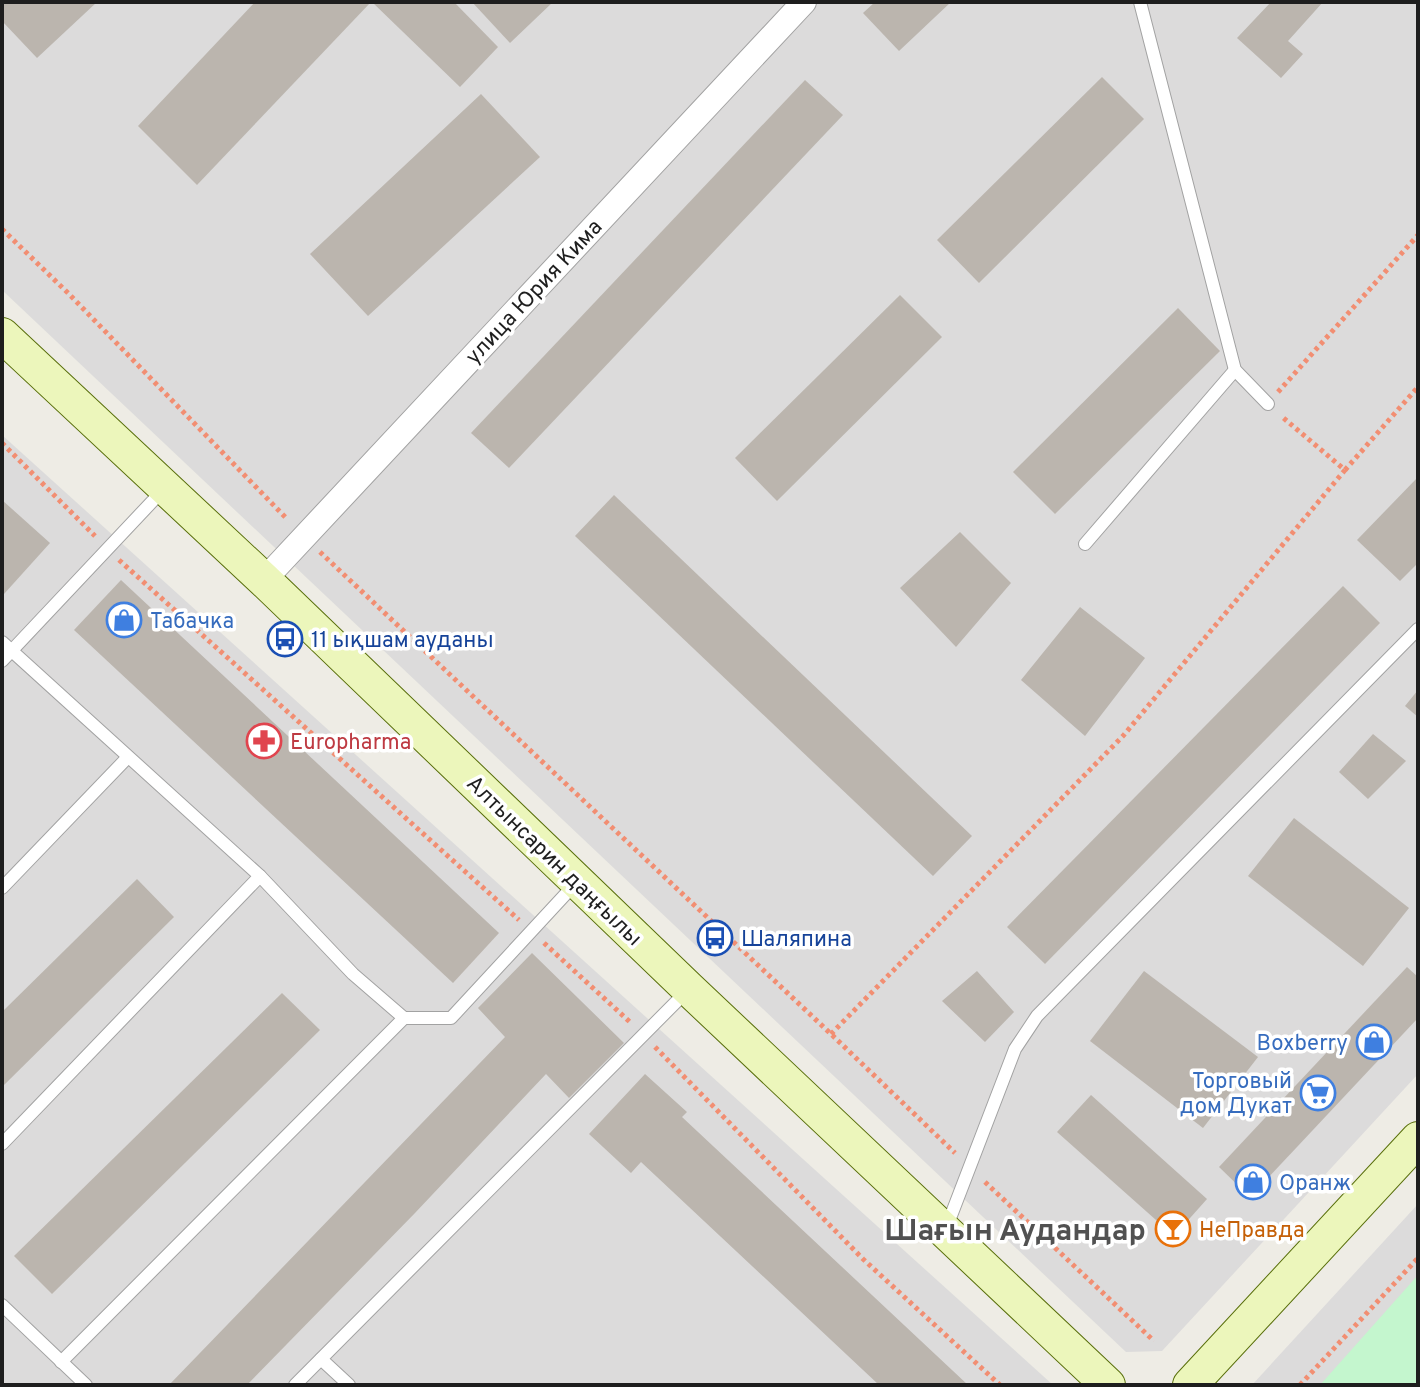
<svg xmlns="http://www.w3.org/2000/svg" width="1420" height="1387" font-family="Overpass,sans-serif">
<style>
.residential{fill:#dcdbdb}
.park{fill:#c4f6ce}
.building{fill:#bbb5ae}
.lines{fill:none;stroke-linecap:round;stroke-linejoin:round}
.service-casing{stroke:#a2a2a2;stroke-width:14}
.minor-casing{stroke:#a2a2a2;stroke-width:26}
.secondary-casing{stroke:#596f0b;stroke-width:36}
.path{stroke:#f28e72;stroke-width:5;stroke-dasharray:4 4;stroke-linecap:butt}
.service{stroke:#fff;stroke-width:12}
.minor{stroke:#fff;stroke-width:24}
.secondary{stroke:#ecf6bb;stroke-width:34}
.labels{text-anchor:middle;stroke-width:7;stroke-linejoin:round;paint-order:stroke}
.street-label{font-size:22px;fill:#1e1e1e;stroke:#fff}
.shop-label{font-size:22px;fill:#366cbe;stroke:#fff;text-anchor:start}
.transit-label{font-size:22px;fill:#164399;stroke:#fff;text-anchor:start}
.health-label{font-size:22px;fill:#be3a42;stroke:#fff;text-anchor:start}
.food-label{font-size:22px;fill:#c56008;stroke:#fff;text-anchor:start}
.district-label{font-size:30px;font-weight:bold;fill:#515151;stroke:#fff}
</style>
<rect width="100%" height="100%" fill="#eeece5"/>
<!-- residential -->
<g class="residential">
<polygon points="2,2 1418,2 1418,1074 1162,1351 1126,1352 2,290"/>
<polygon points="2,435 1053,1385 2,1385"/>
<polygon points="1418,1204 1418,1385 1252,1385"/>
</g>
<!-- park -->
<polygon class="park" points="1418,1275 1418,1385 1320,1385"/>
<!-- building -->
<g class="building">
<polygon points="2,2 97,2 37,58 2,21"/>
<polygon points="255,2 371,2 197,185 138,126"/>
<polygon points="372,2 454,2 498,47 460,87"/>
<polygon points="472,2 553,2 510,43"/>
<polygon points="875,2 951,2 899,51 863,13"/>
<polygon points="1271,2 1323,2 1288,41 1303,54 1281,78 1237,38"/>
<polygon points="1102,77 1144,119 979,283 937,240"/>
<polygon points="805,80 843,115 509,468 471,433"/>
<polygon points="481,94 540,157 368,316 310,254"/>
<polygon points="900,295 942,337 777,501 735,458"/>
<polygon points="1178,308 1220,351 1055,514 1013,472"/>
<polygon points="1418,477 1418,563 1400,581 1357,540"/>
<polygon points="614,495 972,836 933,876 575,536"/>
<polygon points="2,500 50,543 4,594 2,592"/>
<polygon points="960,532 1011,583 956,647 900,588"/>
<polygon points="121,580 499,933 453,983 74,630"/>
<polygon points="1343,586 1380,623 1045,964 1007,927"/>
<polygon points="1080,607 1145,658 1085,736 1021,680"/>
<polygon points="1418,690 1418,717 1405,706"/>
<polygon points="1373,734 1406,761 1368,799 1339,772"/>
<polygon points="1294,818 1409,908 1363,966 1248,876"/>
<polygon points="137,879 174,917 2,1087 2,1012"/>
<polygon points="532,953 624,1043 569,1098 546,1074 415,1213 247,1385 169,1385 505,1037 478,1008"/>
<polygon points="1407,967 1418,977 1418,1018 1250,1197 1219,1167"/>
<polygon points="977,971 1014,1012 985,1042 942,1001"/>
<polygon points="1144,971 1258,1057 1203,1128 1090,1041"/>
<polygon points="282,993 320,1030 52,1294 14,1256"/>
<polygon points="645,1074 687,1112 682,1117 968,1385 879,1385 641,1162 631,1173 589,1134"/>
<polygon points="1091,1095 1207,1199 1174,1236 1057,1132"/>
</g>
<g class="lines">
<!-- service casing -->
<g class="service-casing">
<g id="service">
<polyline points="1140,2 1235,370 1268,404"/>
<polyline points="1085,544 1235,370"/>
<polyline points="2,642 260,876 353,974 404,1018 451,1018 575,884"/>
<polyline points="2,661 163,490"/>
<polyline points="2,888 128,757"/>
<polyline points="2,1144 260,876"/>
<polyline points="947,1226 1015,1049 1037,1016 1418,629"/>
<polyline points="2,1305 86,1385"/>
<polyline points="321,1359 349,1385"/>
<polyline points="61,1362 404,1018"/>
<polyline points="295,1385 688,990"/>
</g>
</g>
<!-- minor casing -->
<g class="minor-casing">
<polyline id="minor" points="264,580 804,2"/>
</g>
<!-- secondary casing -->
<g class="secondary-casing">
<g id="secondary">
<polyline points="2,335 264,580 689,989 1108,1385"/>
<polyline points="1190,1385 1418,1139"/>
</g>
</g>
<!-- path -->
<g class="path">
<polyline points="2,229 69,294 287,519"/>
<polyline points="1278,392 1418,235"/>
<polyline points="2,443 95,536"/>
<polyline points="1345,470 1418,387"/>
<polyline points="320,552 831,1034 955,1153"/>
<polyline points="119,560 519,920"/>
<polyline points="544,943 631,1023"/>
<polyline points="831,1034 1123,736 1345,470 1281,416"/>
<polyline points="655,1047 863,1259 1000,1385"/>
<polyline points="985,1182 1154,1341"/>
<polyline points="1300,1385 1418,1258"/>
</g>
<!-- service -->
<use href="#service" class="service"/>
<!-- minor -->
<use href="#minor" class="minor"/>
<!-- secondary -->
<use href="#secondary" class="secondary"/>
</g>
<!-- icons -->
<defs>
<g id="shop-ring" transform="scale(1.8)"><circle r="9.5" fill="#fff" stroke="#3f7fe0" stroke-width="1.5"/><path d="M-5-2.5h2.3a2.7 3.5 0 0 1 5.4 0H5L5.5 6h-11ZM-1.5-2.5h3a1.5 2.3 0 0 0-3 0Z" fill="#3f7fe0"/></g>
<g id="bus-ring" transform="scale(1.8)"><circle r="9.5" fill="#fff" stroke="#1a4fb4" stroke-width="1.5"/><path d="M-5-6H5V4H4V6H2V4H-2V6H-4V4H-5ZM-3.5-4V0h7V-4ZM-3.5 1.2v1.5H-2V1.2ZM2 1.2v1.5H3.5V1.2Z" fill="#1a4fb4"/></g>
<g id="pharmacy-ring" transform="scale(1.8)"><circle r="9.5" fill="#fff" stroke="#e0444e" stroke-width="1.5"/><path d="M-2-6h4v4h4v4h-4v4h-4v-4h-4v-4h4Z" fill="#e0444e"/></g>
<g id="supermarket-ring" transform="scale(1.8)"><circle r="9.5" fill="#fff" stroke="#3f7fe0" stroke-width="1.5"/><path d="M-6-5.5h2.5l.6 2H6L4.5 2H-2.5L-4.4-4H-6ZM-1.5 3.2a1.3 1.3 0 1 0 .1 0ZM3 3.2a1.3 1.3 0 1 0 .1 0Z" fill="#3f7fe0"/></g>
<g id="bar-ring" transform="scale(1.8)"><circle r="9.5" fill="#fff" stroke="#e8710a" stroke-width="1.5"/><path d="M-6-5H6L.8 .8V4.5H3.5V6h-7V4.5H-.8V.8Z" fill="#e8710a"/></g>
</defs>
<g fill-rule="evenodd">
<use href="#shop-ring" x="124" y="620"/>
<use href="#bus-ring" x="285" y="639"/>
<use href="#pharmacy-ring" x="264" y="741"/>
<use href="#bus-ring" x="715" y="938"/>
<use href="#shop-ring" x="1374" y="1042"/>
<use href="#supermarket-ring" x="1318" y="1093"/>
<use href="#shop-ring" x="1253" y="1182"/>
<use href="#bar-ring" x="1173" y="1229"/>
</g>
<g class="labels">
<!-- street labels -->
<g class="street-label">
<text transform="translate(533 291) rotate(-47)" y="8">улица Юрия Кима</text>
<text transform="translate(555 860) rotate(44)" y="8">Алтынсарин даңғылы</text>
</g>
<!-- shop labels -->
<g class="shop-label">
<text x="150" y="628">Табачка</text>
<text x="1348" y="1050" text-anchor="end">Boxberry</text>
<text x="1292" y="1088" text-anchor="end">Торговый<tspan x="1292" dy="25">дом Дукат</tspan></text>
<text x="1279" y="1190">Оранж</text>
</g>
<!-- transit labels -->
<g class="transit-label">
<text x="311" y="647">11 ықшам ауданы</text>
<text x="741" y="946">Шаляпина</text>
</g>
<!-- health labels -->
<g class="health-label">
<text x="290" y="749">Europharma</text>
</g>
<!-- food labels -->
<g class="food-label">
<text x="1199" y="1237">НеПравда</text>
</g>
<!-- district labels -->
<g class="district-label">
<text x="1015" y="1240">Шағын Аудандар</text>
</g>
</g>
<!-- border -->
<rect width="1420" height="1387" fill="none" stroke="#1e1e1e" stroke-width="8"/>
</svg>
